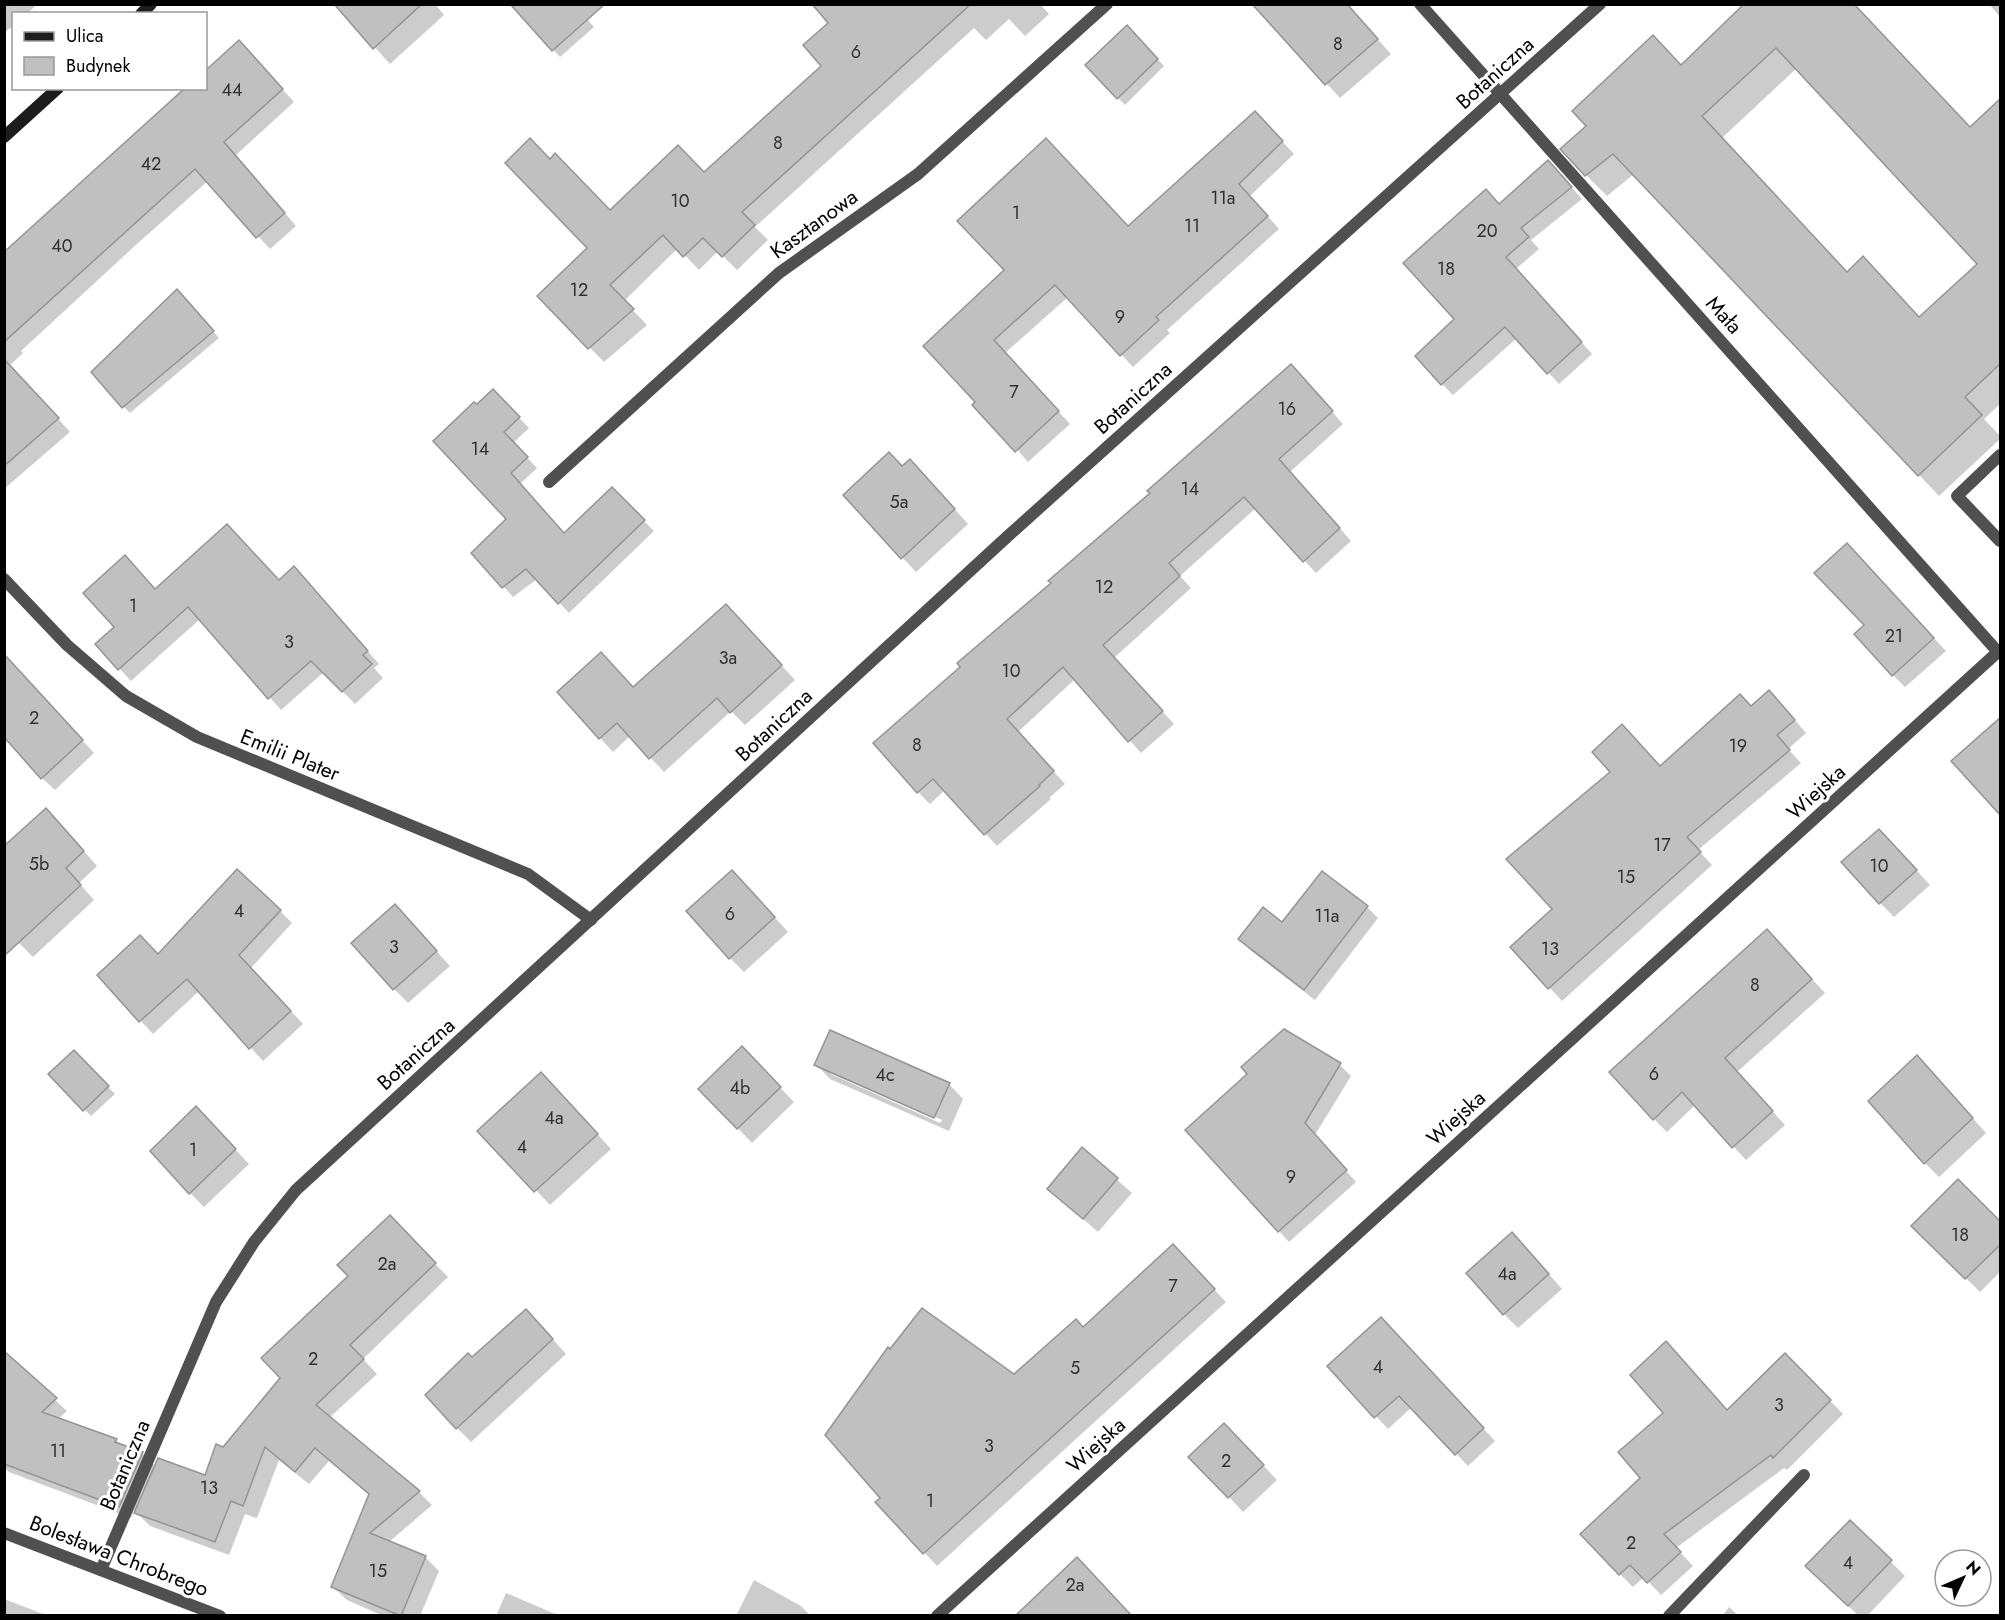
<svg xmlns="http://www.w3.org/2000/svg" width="2005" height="1620" font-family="Jost,sans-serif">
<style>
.shadow{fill:#0003;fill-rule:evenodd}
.building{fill:#c0c0c0;stroke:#949494;stroke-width:1.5;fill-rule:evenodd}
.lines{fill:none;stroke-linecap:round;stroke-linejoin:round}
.lane{stroke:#505050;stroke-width:12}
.street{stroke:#505050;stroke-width:12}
.secondary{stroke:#1d1d1d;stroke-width:12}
.labels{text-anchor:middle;stroke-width:6;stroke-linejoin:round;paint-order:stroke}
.number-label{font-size:18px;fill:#303030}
.street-label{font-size:21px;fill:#000;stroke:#fff}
</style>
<rect width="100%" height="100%" fill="#fff"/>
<!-- shadow -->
<g class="shadow">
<polygon points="4,4 37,4 27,14 14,14 14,25 4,33"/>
<polygon points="336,4 435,4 444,15 390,64"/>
<polygon points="574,4 594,27 560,57 526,20"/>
<polygon points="906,4 1040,4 1049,14 1025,36 1009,19 986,40 974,28 755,227 768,240 737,270 718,251 699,270 678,248 624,301 647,325 604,362 539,296 589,248 550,160 610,212 704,173"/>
<polygon points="1346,4 1391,54 1340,98 1265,16"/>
<path d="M1747,4L1970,129L2000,100V404L1984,419L2000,436V439L1939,496L1634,174L1607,196L1586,175L1682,67ZM1797,68L1979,264L1920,319L1847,273L1722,138Z"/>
<polygon points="1989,4 2000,4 2000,17"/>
<polygon points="1127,27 1164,66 1125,105 1087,66"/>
<polygon points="239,42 294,102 236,155 296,226 270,249 208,181 138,243 21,351 23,353 10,365 70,432 4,489 4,257 206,88 206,73"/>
<polygon points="1267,125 1294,154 1250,196 1279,229 1167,330 1170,333 1133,367 1068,297 1005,353 1070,424 1028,462 977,402 926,346 1128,227"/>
<polygon points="1559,173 1582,199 1531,240 1539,249 1516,269 1592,354 1559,384 1517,338 1453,395 1442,384 1456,319 1500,206"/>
<polygon points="183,298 219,338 130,413 124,407"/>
<polygon points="1302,378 1343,424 1290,472 1351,541 1316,573 1256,508 1180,576 1191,588 1114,658 1174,724 1141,753 1075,679 1018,732 1065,784 1049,798 1051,799 997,846 945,790 930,804 918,792"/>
<polygon points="503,401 529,428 513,443 537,468 520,484 565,535 612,489 654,531 569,613 537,579 513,597 473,553 508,519 477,406"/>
<polygon points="903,467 924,475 968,524 916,572 902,557"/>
<polygon points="1859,557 1946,651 1905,687 1893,675 1866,625"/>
<polygon points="279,581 306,581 379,664 374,668 383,678 355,704 324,672 281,710 200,619 131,681 119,668 156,590"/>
<polygon points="739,619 795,680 745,725 731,711 664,772 630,736 613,752 600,738 634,689"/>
<polygon points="21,673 94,753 55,790 42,778"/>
<polygon points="1781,704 1806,733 1788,749 1801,763 1698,850 1712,865 1562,1001 1512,947 1554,909 1661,767 1752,707"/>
<polygon points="60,824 97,866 79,883 94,900 33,957 4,928"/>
<polygon points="1893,845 1930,885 1894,917 1880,903"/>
<polygon points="1323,873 1367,907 1378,918 1315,1000 1250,950 1240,939 1282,924"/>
<polygon points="746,886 788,932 744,972 730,958"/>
<polygon points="280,911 292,923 251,968 303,1024 263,1061 199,991 153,1034 99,975 158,956"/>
<polygon points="409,921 450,966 408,1003 394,989"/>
<polygon points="1780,944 1825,993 1737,1072 1785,1125 1746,1160 1695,1105 1667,1132 1654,1119"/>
<polygon points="1284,1031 1340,1065 1351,1076 1315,1135 1356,1182 1289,1242 1279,1231 1249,1074"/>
<polygon points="742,1048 794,1102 752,1143 700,1089"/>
<polygon points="74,1052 115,1094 91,1116 50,1074"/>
<path d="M816,1064L949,1084L963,1099L949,1131L830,1079ZM831,1071L942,1120L940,1123L831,1074Z"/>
<polygon points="1931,1071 1986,1133 1939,1177 1925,1163"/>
<polygon points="555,1088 611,1149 550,1205 480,1131"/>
<polygon points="210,1123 249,1164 204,1207 190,1193"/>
<polygon points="1082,1149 1132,1193 1098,1232 1049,1189"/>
<polygon points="390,1217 448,1277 363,1359 377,1374 329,1418 419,1492 432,1505 389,1542 425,1557 439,1571 420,1616 383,1616 347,1600 333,1587 370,1496 329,1461 309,1484 279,1460 257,1518 245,1514 229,1555 150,1526 134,1510 131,1518 9,1472 4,1467 4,1353 67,1411 58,1419 116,1440 122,1446 142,1453 156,1467 205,1477 223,1448 282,1378"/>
<polygon points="2000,1224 2000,1272 1980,1292 1913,1226"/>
<polygon points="1526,1248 1562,1289 1518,1328 1504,1314"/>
<polygon points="1186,1259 1226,1302 937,1566 877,1502 1014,1376"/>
<polygon points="540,1325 566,1354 471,1442 457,1428"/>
<polygon points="1393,1331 1495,1441 1468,1466 1412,1407 1388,1429 1329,1366"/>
<polygon points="1666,1343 1727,1411 1785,1355 1843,1414 1787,1470 1784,1468 1676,1548 1693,1566 1661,1595 1644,1577 1633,1587 1620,1574 1642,1479 1665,1413"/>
<polygon points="1238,1439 1277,1480 1243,1512 1229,1497"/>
<polygon points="1890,1561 1905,1576 1867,1616 1859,1616 1821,1581"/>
<polygon points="754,1580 801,1606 811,1616 736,1616"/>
<polygon points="506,1593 560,1616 496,1616"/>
<polygon points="4,1599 46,1615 47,1616 4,1616"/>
<polygon points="1729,1607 1739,1616 1722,1616"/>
</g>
<!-- building -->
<g class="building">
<polygon points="334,4 422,4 373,49"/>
<polygon points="510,4 605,4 552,51"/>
<polygon points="812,4 971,4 742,212 755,225 722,257 703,238 683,257 663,235 610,285 634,309 588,349 537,296 587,248 505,163 530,138 550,159 555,153 610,210 678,145 704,172 821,66 803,45 828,23"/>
<polygon points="1252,4 1347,4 1378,39 1325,85"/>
<path d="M1744,4H1854L1970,127L2001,98V363L1965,397L1982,415L1918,476L1613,154L1585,176L1560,149L1586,126L1572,111L1653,35L1681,65ZM1776,48L1977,264L1919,317L1863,256L1847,272L1702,116Z"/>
<polygon points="1127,25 1158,59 1117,99 1085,65"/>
<polygon points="239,40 283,89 224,142 285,213 256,238 195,169 4,342 4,252 185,88 206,88 206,70"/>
<polygon points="1255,111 1283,141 1239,184 1268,216 1156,317 1159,320 1120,356 1055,285 994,340 1059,411 1015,452 972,405 975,402 923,346 1004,270 957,221 1046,138 1128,226"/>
<polygon points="1548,160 1572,187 1521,228 1529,237 1506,257 1582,342 1547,374 1505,327 1441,385 1415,356 1454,319 1403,263 1486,189 1499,204"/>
<polygon points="177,289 214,331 122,408 91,372"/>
<polygon points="4,359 59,418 4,466"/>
<polygon points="1291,364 1333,411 1279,459 1340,528 1303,562 1244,497 1169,563 1180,576 1103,645 1163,711 1128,742 1063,667 1007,719 1054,771 1039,785 1040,786 984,835 933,779 917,793 873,743 960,667 957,663 1051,583 1048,581 1150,493 1147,491"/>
<polygon points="493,389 520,417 504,432 528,457 511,473 564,533 612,487 645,520 558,604 526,569 502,588 471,553 506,519 433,441 474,402 477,404"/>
<polygon points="889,452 902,466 910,459 955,509 901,559 843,495"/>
<polygon points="227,524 279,580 294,566 368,651 363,655 372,664 342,692 311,661 268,699 188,607 118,670 95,644 114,627 83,593 125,555 155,589"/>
<polygon points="1847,543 1934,638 1892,676 1854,634 1864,625 1814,573"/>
<polygon points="726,604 782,665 730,713 717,698 649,759 617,723 599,739 557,692 601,652 633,687"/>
<polygon points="4,654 83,740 41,779 4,737"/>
<polygon points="1769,690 1795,720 1777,735 1790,750 1687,837 1701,852 1548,989 1510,947 1552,909 1506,859 1610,772 1592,752 1622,724 1660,766 1740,694 1751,706"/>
<polygon points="2001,717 2001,816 1951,761"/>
<polygon points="46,808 84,851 66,868 81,885 4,956 4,846"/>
<polygon points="1879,829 1917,870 1879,904 1841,862"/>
<polygon points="237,869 281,910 239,955 291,1011 249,1049 187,979 139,1022 97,975 140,935 158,954"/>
<polygon points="732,870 775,917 729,959 686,911"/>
<polygon points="1322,871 1368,906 1304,990 1238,939 1263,907 1282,922"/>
<polygon points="395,904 437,951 393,990 351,943"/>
<polygon points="1767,929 1812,979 1725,1058 1773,1111 1732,1148 1682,1092 1653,1120 1609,1072"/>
<polygon points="1284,1029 1341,1063 1305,1123 1347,1170 1278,1232 1185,1130 1247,1074 1241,1067"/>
<polygon points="830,1030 950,1083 934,1118 814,1065"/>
<polygon points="742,1046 781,1087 737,1129 698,1089"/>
<polygon points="74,1050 109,1086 83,1111 48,1074"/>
<polygon points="1917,1055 1973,1118 1924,1164 1868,1101"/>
<polygon points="541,1072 598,1134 534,1192 477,1131"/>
<polygon points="196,1106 236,1149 189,1194 150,1151"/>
<polygon points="1082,1147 1118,1178 1083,1219 1047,1189"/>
<polygon points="1958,1179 2001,1222 2001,1244 1965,1279 1911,1226"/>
<polygon points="390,1215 436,1263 350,1345 364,1359 316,1405 420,1491 370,1533 426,1556 401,1616 331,1587 369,1494 315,1448 295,1472 265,1447 243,1506 231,1501 215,1542 134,1513 158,1458 205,1475 216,1444 223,1447 280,1378 261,1358 348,1276 337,1265"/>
<polygon points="1512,1232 1549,1274 1503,1315 1466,1273"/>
<polygon points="1173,1244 1215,1289 923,1554 875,1502 880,1498 825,1435 888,1347 890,1349 922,1308 1014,1374 1076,1319 1083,1327"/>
<polygon points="526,1309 553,1339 456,1429 425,1395 468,1353 472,1357"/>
<polygon points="1381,1317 1484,1428 1455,1455 1399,1396 1374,1418 1327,1366"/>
<polygon points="1666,1341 1727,1410 1785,1353 1831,1400 1773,1458 1771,1455 1664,1534 1681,1552 1647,1583 1630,1565 1619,1575 1580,1534 1640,1478 1618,1452 1663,1413 1630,1375"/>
<polygon points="4,1351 57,1398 42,1412 117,1439 115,1442 143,1452 119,1507 4,1464"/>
<polygon points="1224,1423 1264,1465 1228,1498 1188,1457"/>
<polygon points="1850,1520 1892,1560 1848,1606 1805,1566"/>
<polygon points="1077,1557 1132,1616 1015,1616"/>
</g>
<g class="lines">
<!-- lane -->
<polyline class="lane" points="2000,455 1957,496 2000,541"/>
<!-- street -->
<g class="street">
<polyline points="1420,4 1998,652"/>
<polyline points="549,482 779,273 918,174 1107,4"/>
<polyline points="4,579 67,645 126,696 197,737 528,874 591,920"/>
<polyline points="4,1533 220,1616"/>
<polyline points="101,1570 216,1302 254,1242 296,1190 1008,536 1600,4"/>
<polyline points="937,1616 2000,650"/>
<polyline points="1669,1616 1804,1475"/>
</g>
<!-- secondary -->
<g class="secondary">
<polyline points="141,14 151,4"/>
<polyline points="4,137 58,88"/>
</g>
</g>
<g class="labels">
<!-- number labels -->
<g class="number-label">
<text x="1338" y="50">8</text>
<text x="856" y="58">6</text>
<text x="232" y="96">44</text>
<text x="778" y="149">8</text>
<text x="151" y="170">42</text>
<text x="1223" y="204">11a</text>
<text x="680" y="207">10</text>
<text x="1016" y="219">1</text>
<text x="1192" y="232">11</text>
<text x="1487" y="237">20</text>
<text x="62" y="252">40</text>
<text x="1446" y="275">18</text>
<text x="579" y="296">12</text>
<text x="1120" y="323">9</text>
<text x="1014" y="398">7</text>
<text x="1287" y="415">16</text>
<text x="480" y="455">14</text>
<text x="1190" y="495">14</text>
<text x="899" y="508">5a</text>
<text x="1104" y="593">12</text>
<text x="133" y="612">1</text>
<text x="1894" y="642">21</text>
<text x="289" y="648">3</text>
<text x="728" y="664">3a</text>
<text x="1011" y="677">10</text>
<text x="34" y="724">2</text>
<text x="917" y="751">8</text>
<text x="1738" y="752">19</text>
<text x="1662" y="851">17</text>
<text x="39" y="870">5b</text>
<text x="1879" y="872">10</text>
<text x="1626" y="883">15</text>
<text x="239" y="917">4</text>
<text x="730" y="920">6</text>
<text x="1327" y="922">11a</text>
<text x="394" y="953">3</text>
<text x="1550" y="955">13</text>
<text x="1755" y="991">8</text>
<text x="1654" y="1080">6</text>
<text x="885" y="1081">4c</text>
<text x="740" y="1094">4b</text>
<text x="554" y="1124">4a</text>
<text x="522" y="1153">4</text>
<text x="193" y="1156">1</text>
<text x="1291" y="1183">9</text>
<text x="1960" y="1241">18</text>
<text x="387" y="1270">2a</text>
<text x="1507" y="1280">4a</text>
<text x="1173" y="1292">7</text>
<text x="313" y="1365">2</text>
<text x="1378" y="1373">4</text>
<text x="1075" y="1374">5</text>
<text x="1779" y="1411">3</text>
<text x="989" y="1452">3</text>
<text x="58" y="1457">11</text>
<text x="1226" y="1467">2</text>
<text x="209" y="1494">13</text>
<text x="930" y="1507">1</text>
<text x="1631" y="1549">2</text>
<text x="1848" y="1569">4</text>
<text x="378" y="1577">15</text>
<text x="1075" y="1591">2a</text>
</g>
<!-- street labels -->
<g class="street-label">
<text transform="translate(1495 73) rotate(-42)" y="7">Botaniczna</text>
<text transform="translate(814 224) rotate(-36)" y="7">Kasztanowa</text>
<text transform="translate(1724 315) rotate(48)" y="7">Mała</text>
<text transform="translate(1133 398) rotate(-42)" y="7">Botaniczna</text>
<text transform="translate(774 725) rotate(-43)" y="7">Botaniczna</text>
<text transform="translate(290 755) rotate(22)" y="7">Emilii Plater</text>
<text transform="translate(1816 792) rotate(-42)" y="7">Wiejska</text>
<text transform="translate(416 1054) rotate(-42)" y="7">Botaniczna</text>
<text transform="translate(1456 1118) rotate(-42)" y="7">Wiejska</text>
<text transform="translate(1096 1445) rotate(-42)" y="7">Wiejska</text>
<text transform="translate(125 1465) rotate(-67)" y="7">Botaniczna</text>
<text transform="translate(119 1556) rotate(21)" y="7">Bolesława Chrobrego</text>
</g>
</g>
<!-- border -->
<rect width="2005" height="1620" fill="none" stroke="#000000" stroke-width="12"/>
<!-- legend -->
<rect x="12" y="12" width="195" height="78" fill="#ffffff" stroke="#999999" stroke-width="1.5"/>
<rect x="24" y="32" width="30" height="9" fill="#1d1d1d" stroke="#999999" stroke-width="1.5"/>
<text x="66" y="42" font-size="18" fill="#000000">Ulica</text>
<rect x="24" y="57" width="30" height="18" fill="#c0c0c0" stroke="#999999" stroke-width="1.5"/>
<text x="66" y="72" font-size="18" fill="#000000">Budynek</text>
<!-- north arrow -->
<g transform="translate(1963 1578) rotate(46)"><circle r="28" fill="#ffffff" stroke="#999999" stroke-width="1.5"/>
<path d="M0-4.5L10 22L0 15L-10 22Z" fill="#000000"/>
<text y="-9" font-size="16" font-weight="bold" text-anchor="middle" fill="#000000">N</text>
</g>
</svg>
